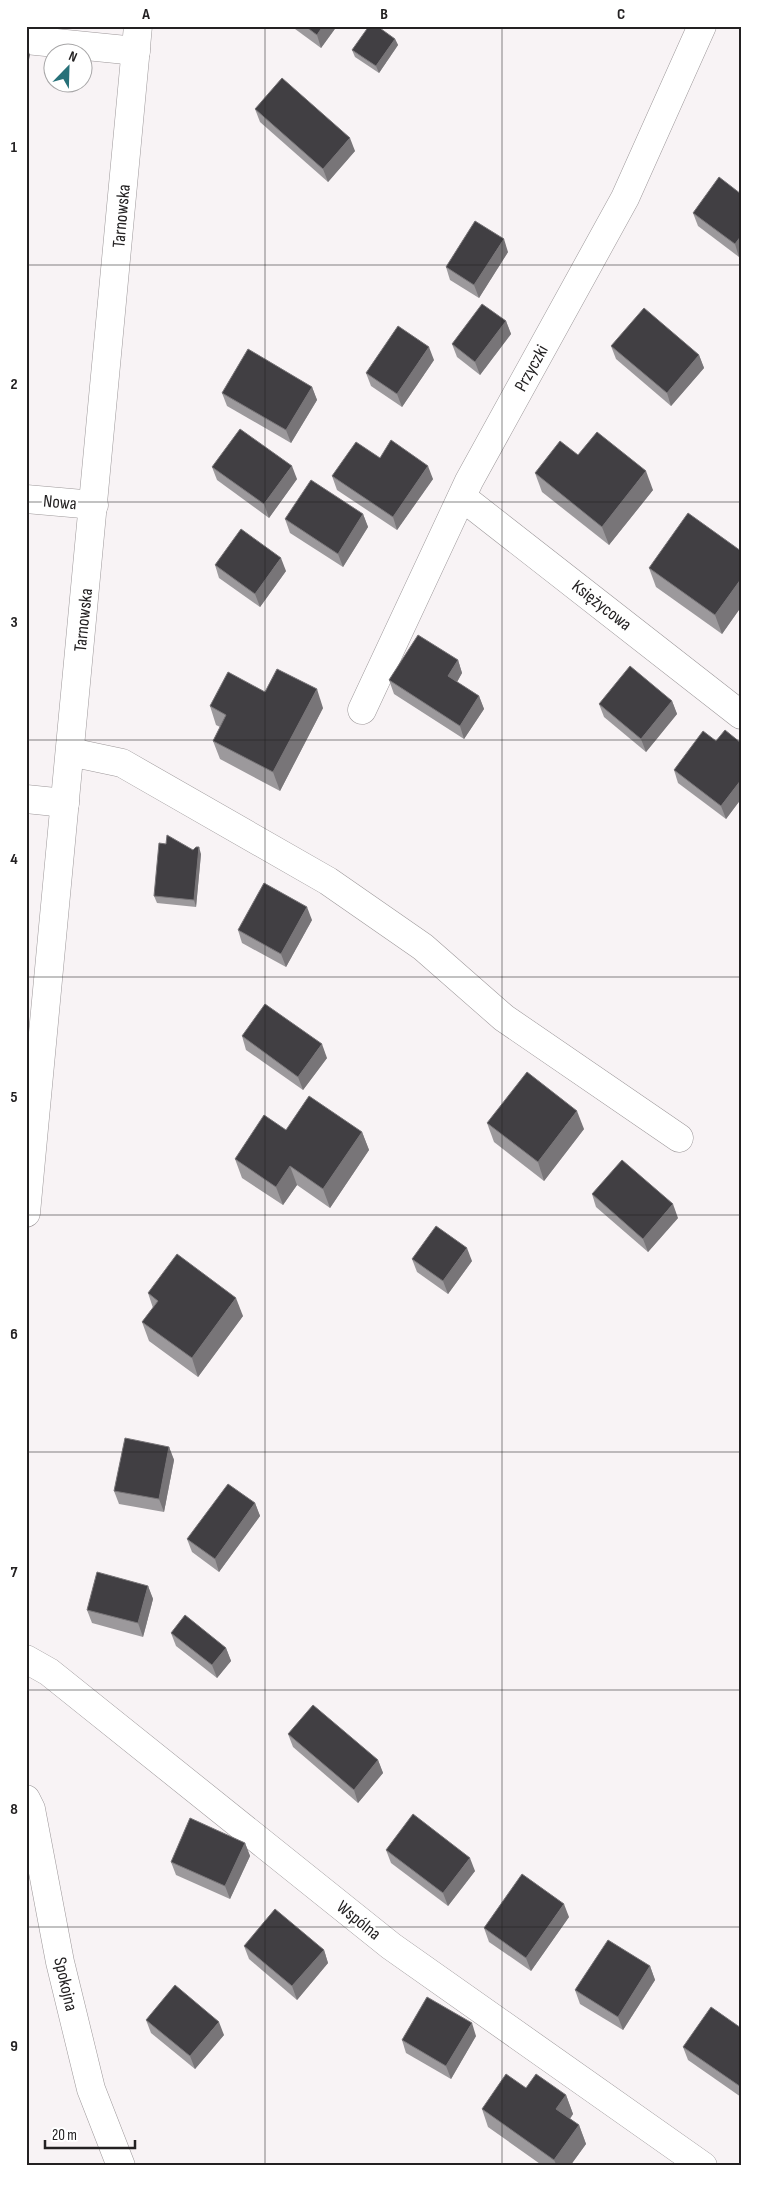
<svg xmlns="http://www.w3.org/2000/svg" width="767" height="2192" font-family="'Sofia Sans Condensed',sans-serif">
<style>
.lines{fill:none;stroke-linecap:round;stroke-linejoin:round}
.minor-casing{stroke:#9d989a;stroke-width:29}
.major-casing{stroke:#9d989a;stroke-width:29}
.minor{stroke:#fff;stroke-width:28}
.major{stroke:#fff;stroke-width:28}
.wall{fill:#9c999c}
.shaded-wall{fill:#787578}
.building{fill:#413f43;stroke:#787578}
.grid{fill:none;stroke:#232122;stroke-width:1;stroke-opacity:0.55}
.labels{text-anchor:middle;stroke-width:5;stroke-linejoin:round;paint-order:stroke}
.street-label{font-size:18px;fill:#232122;stroke:#fff}
.neatline{fill:none;stroke:#232122;stroke-width:2}
.grid-label{font-size:16px;text-anchor:middle;font-weight:bold;fill:#232122}
</style>
<rect width="100%" height="100%" fill="#f8f3f5"/>
<g class="lines">
<!-- minor casing -->
<g class="minor-casing">
<g id="minor">
<polyline points="26,40 136,51"/>
<polyline points="462,497 741,715"/>
<polyline points="26,499 94,505"/>
<polyline points="362,710 469,481 625,198 702,26"/>
<polyline points="70,752 122,763 328,881 423,947 504,1018 679,1138"/>
<polyline points="26,799 65,803"/>
<polyline points="26,1659 49,1672 391,1946 703,2166"/>
<polyline points="26,1799 31,1809 60,1962 91,2089 121,2166"/>
</g>
</g>
<!-- major casing -->
<g class="major-casing">
<polyline id="major" points="26,1213 138,26"/>
</g>
<!-- minor -->
<use href="#minor" class="minor"/>
<!-- major -->
<use href="#major" class="major"/>
</g>
<!-- wall -->
<g class="wall">
<polygon points="291,26 337,26 321,48"/>
<polygon points="395,39 398,45 379,73 355,57 352,50"/>
<polygon points="255,109 355,151 328,182 260,122"/>
<polygon points="741,194 739,257 698,226 693,213"/>
<polygon points="508,252 479,298 450,280 446,267"/>
<polygon points="506,321 511,334 480,375 457,357 452,344"/>
<polygon points="611,346 699,355 704,368 671,406 616,359"/>
<polygon points="434,360 402,407 371,386 366,373"/>
<polygon points="312,387 317,400 291,443 227,406 222,393"/>
<polygon points="578,455 653,490 609,545 542,492 535,473"/>
<polygon points="380,458 433,479 397,530 337,490 332,476"/>
<polygon points="212,467 297,479 269,518 217,480"/>
<polygon points="363,514 368,527 343,567 290,533 285,519"/>
<polygon points="741,551 741,607 722,634 656,587 649,568"/>
<polygon points="215,565 286,571 260,607 219,578"/>
<polygon points="458,660 462,673 457,682 479,696 484,709 464,739 394,694 389,680"/>
<polygon points="265,692 323,708 280,791 220,759 213,741 220,727 216,725 210,706"/>
<polygon points="672,701 677,714 646,752 604,717 599,704"/>
<polygon points="716,741 741,743 741,799 726,819 678,783 674,770"/>
<polygon points="193,850 201,854 196,907 157,903 154,896"/>
<polygon points="312,920 286,967 242,943 238,930"/>
<polygon points="242,1036 327,1058 303,1090 246,1050"/>
<polygon points="487,1123 584,1129 544,1181 494,1142"/>
<polygon points="286,1130 362,1132 369,1150 330,1208 297,1185 283,1205 242,1178 235,1159"/>
<polygon points="592,1194 678,1218 648,1252 596,1207"/>
<polygon points="412,1259 472,1261 448,1294 417,1272"/>
<polygon points="148,1293 243,1316 198,1377 149,1341 142,1322 153,1308"/>
<polygon points="169,1447 174,1460 164,1512 119,1504 114,1491"/>
<polygon points="255,1503 260,1516 219,1572 192,1552 187,1539"/>
<polygon points="148,1586 153,1599 143,1637 92,1623 87,1610"/>
<polygon points="171,1633 226,1648 231,1661 217,1678 176,1646"/>
<polygon points="288,1734 378,1760 383,1773 358,1803 293,1747"/>
<polygon points="245,1843 250,1856 230,1899 176,1875 171,1862"/>
<polygon points="386,1850 475,1871 448,1906 391,1863"/>
<polygon points="569,1917 531,1971 489,1942 484,1928"/>
<polygon points="244,1946 324,1950 328,1963 297,2000 249,1959"/>
<polygon points="650,1966 655,1980 623,2030 580,2004 575,1990"/>
<polygon points="146,2020 224,2035 195,2069 151,2033"/>
<polygon points="741,2028 741,2097 688,2060 683,2047"/>
<polygon points="476,2036 451,2079 406,2053 402,2040"/>
<polygon points="526,2088 566,2095 573,2114 570,2119 579,2125 586,2144 570,2166 543,2166 488,2127 482,2109"/>
</g>
<!-- shaded-wall -->
<g class="shaded-wall">
<polygon points="323,26 337,26 321,48 317,35"/>
<polygon points="395,39 398,45 379,73 376,66"/>
<polygon points="26,45 30,55 26,73"/>
<polygon points="350,138 355,151 328,182 323,169"/>
<polygon points="741,236 741,255 739,257 735,244"/>
<polygon points="504,239 508,252 479,298 474,285"/>
<polygon points="506,321 511,334 480,375 475,362"/>
<polygon points="429,347 434,360 402,407 397,394"/>
<polygon points="699,355 704,368 671,406 667,393"/>
<polygon points="312,387 317,400 291,443 286,430"/>
<polygon points="292,466 297,479 269,518 264,504"/>
<polygon points="428,466 433,479 397,530 393,517"/>
<polygon points="646,471 653,490 609,545 602,527"/>
<polygon points="363,514 368,527 343,567 338,554"/>
<polygon points="281,558 286,571 260,607 255,594"/>
<polygon points="741,579 741,607 722,634 715,615"/>
<polygon points="458,660 462,673 453,689 448,676"/>
<polygon points="317,689 323,708 280,791 273,772"/>
<polygon points="479,696 484,709 464,739 460,726"/>
<polygon points="672,701 677,714 646,752 641,739"/>
<polygon points="741,780 741,799 726,819 721,806"/>
<polygon points="199,847 201,854 196,907 194,900"/>
<polygon points="307,907 312,920 286,967 281,954"/>
<polygon points="322,1044 327,1058 303,1090 298,1077"/>
<polygon points="577,1111 584,1129 544,1181 538,1162"/>
<polygon points="362,1132 369,1150 330,1208 323,1189"/>
<polygon points="290,1166 297,1185 283,1205 276,1187"/>
<polygon points="673,1204 678,1218 648,1252 643,1239"/>
<polygon points="467,1248 472,1261 448,1294 443,1281"/>
<polygon points="236,1298 243,1316 198,1377 192,1358"/>
<polygon points="169,1447 174,1460 164,1512 159,1499"/>
<polygon points="255,1503 260,1516 219,1572 215,1559"/>
<polygon points="148,1586 153,1599 143,1637 138,1623"/>
<polygon points="226,1648 231,1661 217,1678 212,1665"/>
<polygon points="378,1760 383,1773 358,1803 354,1790"/>
<polygon points="245,1843 250,1856 230,1899 225,1886"/>
<polygon points="470,1858 475,1871 448,1906 443,1893"/>
<polygon points="564,1904 569,1917 531,1971 526,1958"/>
<polygon points="324,1950 328,1963 297,2000 292,1986"/>
<polygon points="650,1966 655,1980 623,2030 618,2017"/>
<polygon points="219,2022 224,2035 195,2069 190,2056"/>
<polygon points="472,2023 476,2036 451,2079 446,2066"/>
<polygon points="566,2095 573,2114 563,2128 556,2109"/>
<polygon points="579,2125 586,2144 570,2166 557,2166 554,2160"/>
</g>
<!-- building -->
<g class="building">
<polygon points="305,26 323,26 317,35"/>
<polygon points="369,26 377,26 395,39 376,66 352,50"/>
<polygon points="282,78 350,138 323,169 255,109"/>
<polygon points="719,177 741,194 741,236 735,244 693,213"/>
<polygon points="475,221 504,239 474,285 446,267"/>
<polygon points="482,304 506,321 475,362 452,344"/>
<polygon points="644,308 699,355 667,393 611,346"/>
<polygon points="398,326 429,347 397,394 366,373"/>
<polygon points="248,349 312,387 286,430 222,393"/>
<polygon points="240,429 292,466 264,504 212,467"/>
<polygon points="597,432 646,471 602,527 535,473 560,441 578,455"/>
<polygon points="391,440 428,466 393,517 332,476 356,442 380,458"/>
<polygon points="311,480 363,514 338,554 285,519"/>
<polygon points="688,513 741,551 741,579 715,615 649,568"/>
<polygon points="241,529 281,558 255,594 215,565"/>
<polygon points="418,635 458,660 448,676 479,696 460,726 389,680"/>
<polygon points="630,666 672,701 641,739 599,704"/>
<polygon points="277,669 317,689 273,772 213,741 226,715 210,706 228,672 265,692"/>
<polygon points="725,730 741,743 741,780 721,806 674,770 703,731 716,741"/>
<polygon points="167,835 193,850 196,847 199,847 194,900 154,896 159,843 166,844"/>
<polygon points="264,883 307,907 281,954 238,930"/>
<polygon points="265,1004 322,1044 298,1077 242,1036"/>
<polygon points="527,1072 577,1111 538,1162 487,1123"/>
<polygon points="309,1096 362,1132 323,1189 290,1166 276,1187 235,1159 264,1115 286,1130"/>
<polygon points="622,1160 673,1204 643,1239 592,1194"/>
<polygon points="436,1226 467,1248 443,1281 412,1259"/>
<polygon points="177,1254 236,1298 192,1358 142,1322 158,1301 148,1293"/>
<polygon points="125,1438 169,1447 159,1499 114,1491"/>
<polygon points="228,1484 255,1503 215,1559 187,1539"/>
<polygon points="97,1572 148,1586 138,1623 87,1610"/>
<polygon points="185,1615 226,1648 212,1665 171,1633"/>
<polygon points="313,1705 378,1760 354,1790 288,1734"/>
<polygon points="413,1814 470,1858 443,1893 386,1850"/>
<polygon points="190,1818 245,1843 225,1886 171,1862"/>
<polygon points="522,1874 564,1904 526,1958 484,1928"/>
<polygon points="275,1909 324,1950 292,1986 244,1946"/>
<polygon points="608,1940 650,1966 618,2017 575,1990"/>
<polygon points="175,1985 219,2022 190,2056 146,2020"/>
<polygon points="427,1997 472,2023 446,2066 402,2040"/>
<polygon points="711,2007 741,2028 741,2087 683,2047"/>
<polygon points="506,2074 526,2088 536,2074 566,2095 556,2109 579,2125 554,2160 482,2109"/>
</g>
<!-- grid -->
<path class="grid" d="M265,26V2166M502,26V2166M26,265H741M26,502H741M26,740H741M26,977H741M26,1215H741M26,1452H741M26,1690H741M26,1927H741"/>
<g class="labels">
<!-- street labels -->
<g class="street-label">
<text transform="translate(121 216) rotate(-85)" y="6">Tarnowska</text>
<text transform="translate(531 368) rotate(-61)" y="6">Przyczki</text>
<text transform="translate(60 502) rotate(5)" y="6">Nowa</text>
<text transform="translate(602 605) rotate(38)" y="6">Księżycowa</text>
<text transform="translate(83 620) rotate(-84)" y="6">Tarnowska</text>
<text transform="translate(359 1920) rotate(39)" y="6">Wspólna</text>
<text transform="translate(66 1984) rotate(77)" y="6">Spokojna</text>
</g>
</g>
<!-- border -->
<rect width="767" height="2192" fill="none" stroke="#ffffff" stroke-width="55"/>
<!-- north arrow -->
<g transform="translate(68 68) rotate(23)"><circle r="24" fill="#ffffff" stroke="#a7a6a7"/>
<path d="M0-4L9 19L0 12L-9 19Z" fill="#277179"/>
<text y="-8" font-size="14" font-weight="bold" text-anchor="middle" fill="#232122">N</text>
</g>
<!-- scale -->
<path d="M45 2140v8h90v-8" fill="none" stroke="#232122" stroke-width="2.5"/>
<text x="52" y="2140" font-size="15" fill="#232122" stroke="#ffffff" stroke-width="4" paint-order="stroke">20 m</text>
<rect x="28" y="28" width="712" height="2136" class="neatline"/>
<g class="grid-label">
<text x="146" y="19">A</text>
<text x="384" y="19">B</text>
<text x="621" y="19">C</text>
<text x="14" y="152">1</text>
<text x="14" y="389">2</text>
<text x="14" y="627">3</text>
<text x="14" y="864">4</text>
<text x="14" y="1102">5</text>
<text x="14" y="1339">6</text>
<text x="14" y="1577">7</text>
<text x="14" y="1814">8</text>
<text x="14" y="2051">9</text>
</g>
</svg>
